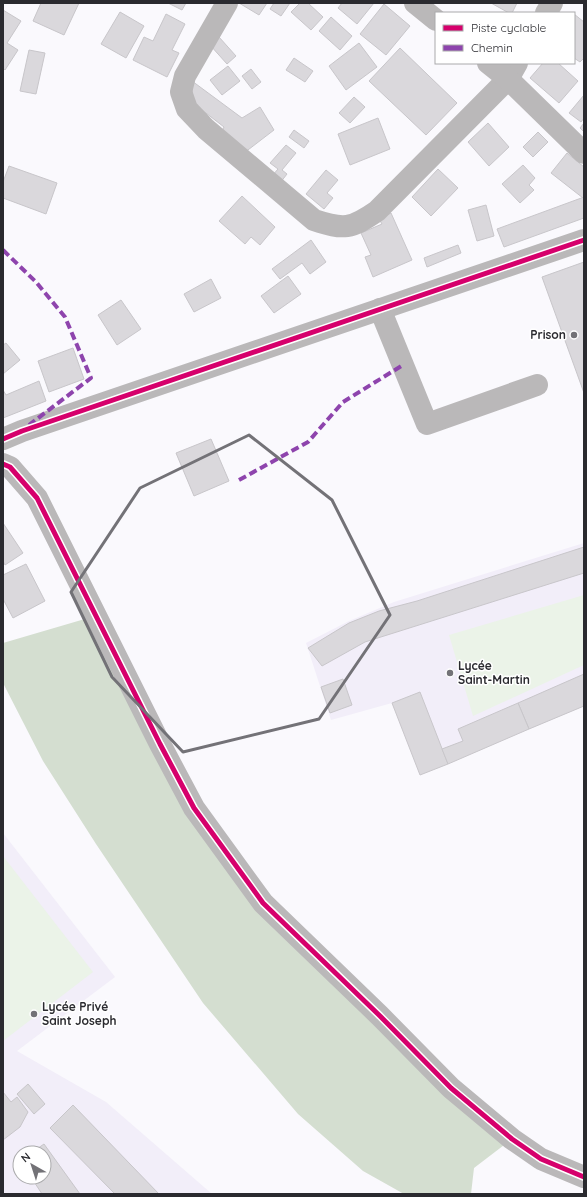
<svg xmlns="http://www.w3.org/2000/svg" width="587" height="1197" font-family="Quicksand,sans-serif">
<style>
.education{fill:#f2eef9;fill-rule:evenodd}
.green{fill:#ebf3e8}
.forest{fill:#d4ded0}
.building{fill:#dad8dc;stroke:#c8c6ca}
.lines{fill:none;stroke-linecap:round;stroke-linejoin:round}
.minor{stroke:#bab8b9;stroke-width:22}
.quiet{stroke:#8e44ad;stroke-width:4;stroke-dasharray:8 4;stroke-linecap:butt}
.cycleway-casing{stroke:#fff;stroke-width:8}
.cycleway{stroke:#d6006c;stroke-width:5}
.marked{fill:none;stroke:#737277;stroke-width:3;stroke-linejoin:round}
.poi-dot{fill:#737277;stroke:#fff;stroke-width:1.5}
.labels{text-anchor:middle;stroke-width:3;stroke-linejoin:round;paint-order:stroke}
.poi-label{font-size:12px;font-weight:bold;fill:#2a2a2f;stroke:#fff;text-anchor:start}
</style>
<rect width="100%" height="100%" fill="#faf9fd"/>
<!-- education -->
<g class="education">
<polygon points="584,543 584,706 420,775 392,703 331,720 306,643 349,621 394,602"/>
<path d="M3,833L115,977L17,1051L106,1102L212,1194H3ZM20,1153H44V1177H20Z"/>
</g>
<!-- green -->
<g class="green">
<polygon points="584,595 584,665 473,716 449,635"/>
<polygon points="3,856 93,972 3,1041"/>
</g>
<!-- forest -->
<polygon class="forest" points="95,616 160,744 263,903 512,1139 474,1168 471,1194 404,1194 363,1171 298,1114 203,1003 96,844 43,761 3,683 3,643"/>
<!-- building -->
<g class="building">
<polygon points="41,3 79,3 64,35 33,21"/>
<polygon points="168,3 186,3 182,10"/>
<polygon points="239,3 267,3 259,15"/>
<polygon points="274,3 290,3 281,16 270,9"/>
<polygon points="300,3 308,3 323,17 311,30 291,12"/>
<polygon points="342,3 374,3 357,24 338,8"/>
<polygon points="491,3 517,3 512,13 509,13"/>
<polygon points="384,4 410,26 386,55 360,34"/>
<polygon points="3,10 21,21 7,43 18,50 5,70 3,68"/>
<polygon points="120,12 144,26 126,58 101,44"/>
<polygon points="166,14 185,24 172,50 179,53 167,77 133,60 144,37 153,41"/>
<polygon points="574,14 584,22 584,58 580,62 574,58"/>
<polygon points="331,17 352,36 340,50 319,31"/>
<polygon points="219,37 236,56 227,64 210,45"/>
<polygon points="359,43 377,67 346,90 329,66"/>
<polygon points="400,48 457,103 426,135 369,81"/>
<polygon points="29,50 45,53 36,94 20,91"/>
<polygon points="294,58 313,71 305,82 286,70"/>
<polygon points="543,63 558,63 578,81 559,103 530,78"/>
<polygon points="228,66 240,81 222,95 210,80"/>
<polygon points="251,69 261,82 252,89 242,76"/>
<polygon points="192,81 242,118 260,107 274,130 244,153 220,135 224,127 193,103"/>
<polygon points="584,95 584,118 581,122 569,113"/>
<polygon points="354,97 365,107 350,123 339,113"/>
<polygon points="378,118 390,149 350,165 338,134"/>
<polygon points="488,123 509,147 489,166 468,142"/>
<polygon points="584,123 584,132 580,128"/>
<polygon points="294,130 309,141 304,148 289,137"/>
<polygon points="538,132 548,142 533,157 523,147"/>
<polygon points="286,145 296,153 282,170 287,174 280,183 272,176 278,169 270,163"/>
<polygon points="567,153 584,167 584,196 583,198 551,173"/>
<polygon points="523,165 535,178 529,185 534,190 520,203 502,184"/>
<polygon points="9,166 57,183 46,214 3,198 3,182"/>
<polygon points="438,169 458,188 431,216 412,197"/>
<polygon points="326,170 338,180 327,193 333,198 324,209 306,194"/>
<polygon points="242,196 275,227 260,245 251,237 245,244 219,221"/>
<polygon points="584,197 584,218 504,247 497,229"/>
<polygon points="486,205 494,236 477,241 468,210"/>
<polygon points="391,213 412,260 373,277 365,257 371,255 361,233 382,224 379,219"/>
<polygon points="311,240 326,262 310,274 302,263 280,279 272,269"/>
<polygon points="458,245 461,253 427,267 424,258"/>
<polygon points="584,262 584,393 542,277"/>
<polygon points="288,276 301,294 274,313 261,296"/>
<polygon points="211,279 221,298 194,312 184,294"/>
<polygon points="121,300 141,329 117,345 98,315"/>
<polygon points="6,343 20,360 3,374 3,345"/>
<polygon points="73,348 84,379 49,392 38,361"/>
<polygon points="39,381 46,401 3,418 3,390 6,395"/>
<polygon points="211,439 229,481 194,496 176,453"/>
<polygon points="3,523 23,553 5,565 3,561"/>
<polygon points="584,547 584,573 365,642 322,666 308,648 349,623 379,611 417,601"/>
<polygon points="26,564 45,601 13,618 3,599 3,575"/>
<polygon points="584,674 584,706 529,729 518,703"/>
<polygon points="343,679 352,705 330,713 321,687"/>
<polygon points="420,692 448,764 420,775 392,703"/>
<polygon points="518,703 529,729 448,764 442,749 463,741 458,729"/>
<polygon points="28,1084 45,1104 34,1114 17,1094"/>
<polygon points="3,1092 11,1102 17,1097 28,1112 20,1127 3,1140"/>
<polygon points="73,1105 159,1194 115,1194 50,1128"/>
<polygon points="44,1144 80,1194 42,1194 31,1177 44,1177 44,1153 31,1153"/>
</g>
<g class="lines">
<!-- minor -->
<g class="minor">
<path d="M227,3L185,76L181,92L187,109L206,129L314,220C344,230 351,229 377,211L508,79L517,63"/>
<polyline points="415,3 436,20"/>
<polyline points="546,13 552,3"/>
<polyline points="488,63 508,79 584,153"/>
<polyline points="380,309 427,424 537,385"/>
<polyline points="3,439 22,431 584,240"/>
<polyline points="3,464 10,467 37,498 160,744 194,808 263,903 380,1016 451,1088 512,1139 541,1159 584,1177"/>
</g>
<!-- quiet -->
<g class="quiet">
<polyline points="3,250 36,282 65,317 91,378 29,425"/>
<polyline points="239,480 308,442 343,402 403,365"/>
</g>
<!-- cycleway casing -->
<g class="cycleway-casing">
<g id="cycleway">
<polyline points="3,439 22,431 584,240"/>
<polyline points="3,464 10,467 37,498 160,744 194,808 263,903 380,1016 451,1088 512,1139 541,1159 584,1177"/>
</g>
</g>
<!-- cycleway -->
<use href="#cycleway" class="cycleway"/>
</g>
<!-- marked area -->
<path class="marked" d="M249,435L332,500L390,615L319,719L183,752L112,677L71,592L140,488Z"/>
<!-- markers -->
<g class="poi-dot">
<circle cx="574" cy="335" r="4"/>
<circle cx="450" cy="673" r="4"/>
<circle cx="34" cy="1014" r="4"/>
</g>
<g class="labels">
<!-- poi labels -->
<g class="poi-label">
<text x="566" y="339" text-anchor="end">Prison</text>
<text x="458" y="670">Lycée<tspan x="458" dy="14">Saint-Martin</tspan></text>
<text x="42" y="1011">Lycée Privé<tspan x="42" dy="14">Saint Joseph</tspan></text>
</g>
</g>
<!-- border -->
<rect width="587" height="1197" fill="none" stroke="#2a2a2f" stroke-width="8"/>
<!-- legend -->
<rect x="435" y="12" width="140" height="52" fill="#ffffff" stroke="#aaaaac"/>
<rect x="443" y="25" width="20" height="6" fill="#d6006c" stroke="#aaaaac"/>
<text x="471" y="32" font-size="12" fill="#2a2a2f">Piste cyclable</text>
<rect x="443" y="45" width="20" height="6" fill="#8e44ad" stroke="#aaaaac"/>
<text x="471" y="52" font-size="12" fill="#2a2a2f">Chemin</text>
<!-- north arrow -->
<g transform="translate(32 1165) rotate(321)"><circle r="19" fill="#ffffff" stroke="#aaaaac"/>
<path d="M0-3L7 15L0 10L-7 15Z" fill="#737277"/>
<text y="-6" font-size="11" font-weight="bold" text-anchor="middle" fill="#2a2a2f">N</text>
</g>
</svg>
